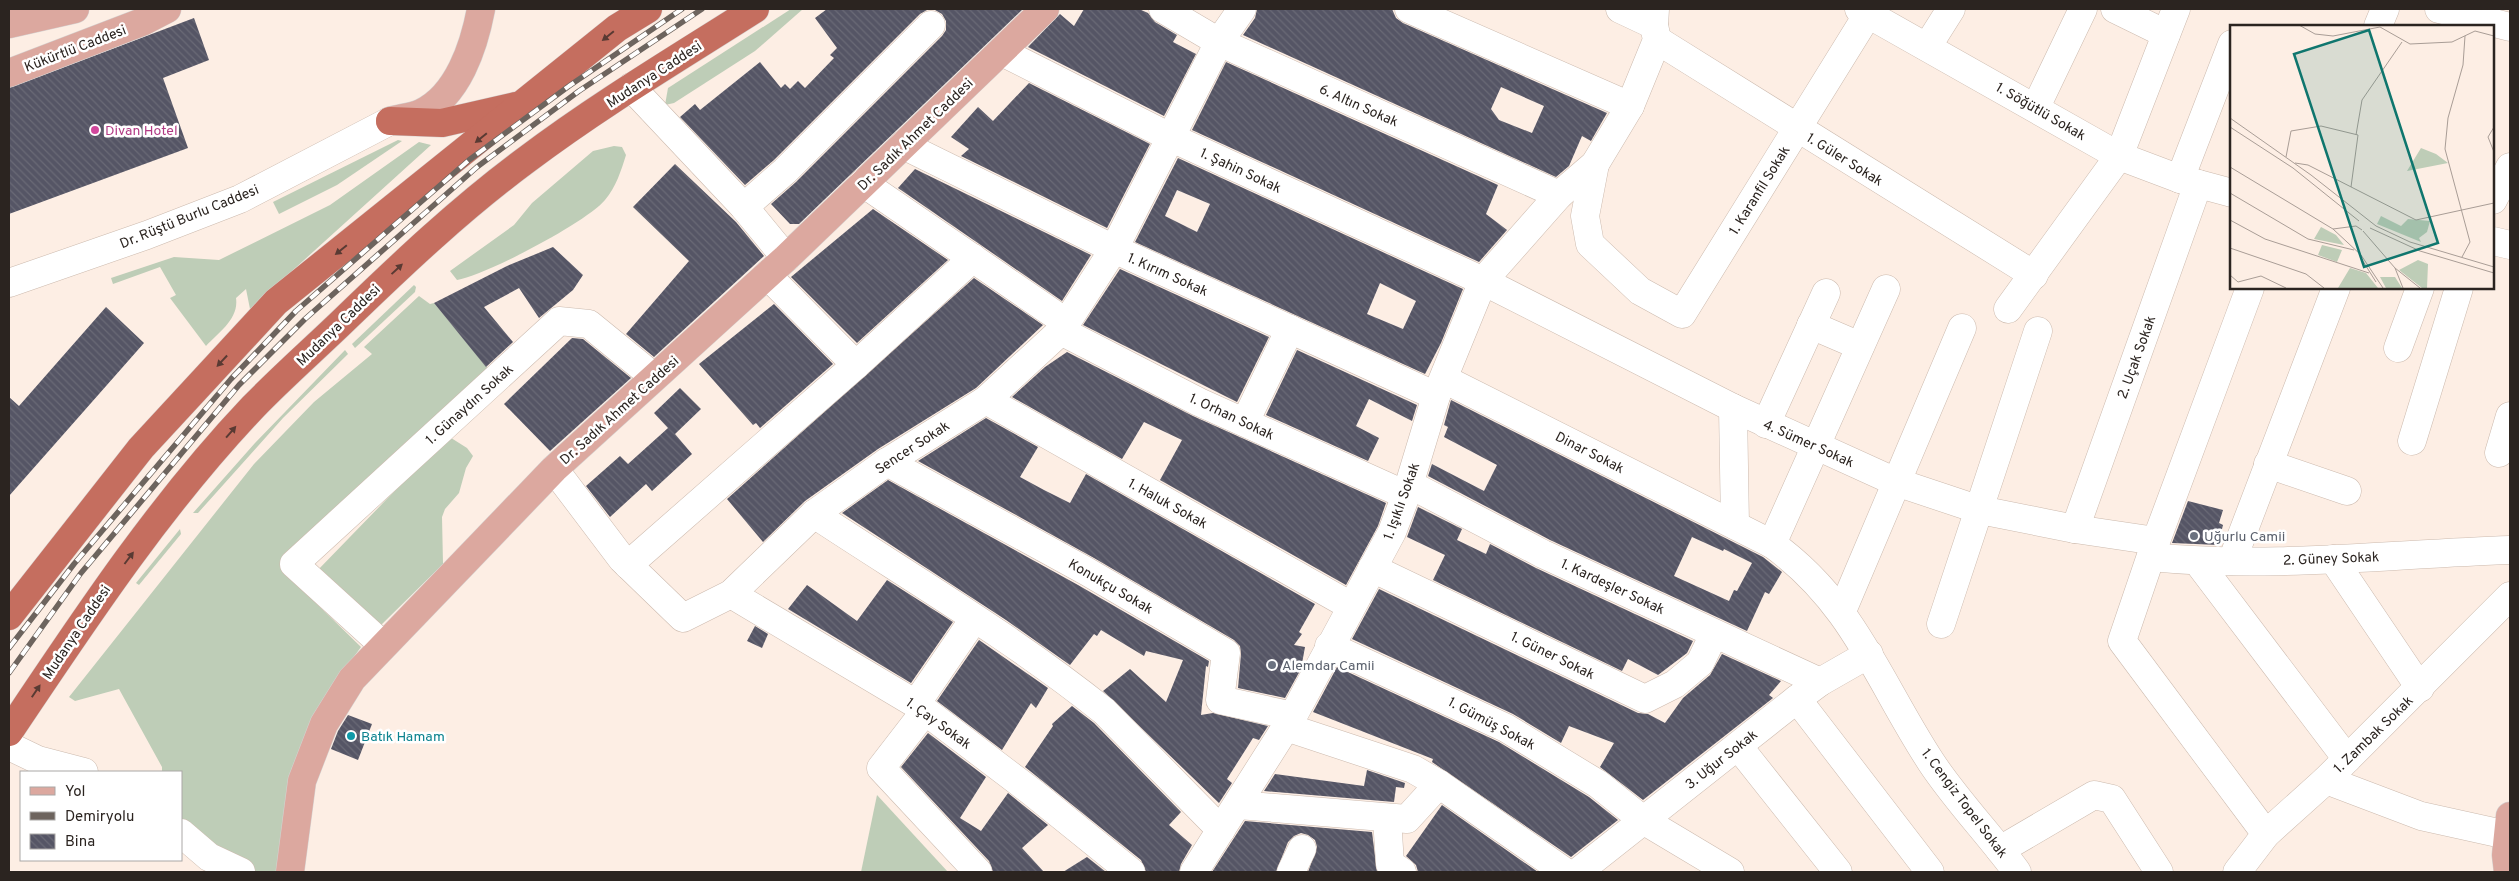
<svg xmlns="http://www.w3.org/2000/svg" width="2519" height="881" font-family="Overpass,sans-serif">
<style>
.grass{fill:#becdb7}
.building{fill:url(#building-back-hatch);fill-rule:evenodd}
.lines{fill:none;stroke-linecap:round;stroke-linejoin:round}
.minor-casing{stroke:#ccbaae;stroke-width:29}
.major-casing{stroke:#d5d3d2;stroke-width:29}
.highway-casing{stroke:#d5d3d2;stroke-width:29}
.minor{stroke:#fff;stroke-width:28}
.major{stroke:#dca89f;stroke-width:28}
.highway{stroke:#c56e5f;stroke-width:28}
.rail-casing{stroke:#6d645e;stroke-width:5.5}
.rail{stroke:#fff;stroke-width:4;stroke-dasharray:11;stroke-linecap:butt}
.oneway{fill:#593a33}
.hotel-dot{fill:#d1479c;stroke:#fff;stroke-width:2}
.worship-dot{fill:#6b7280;stroke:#fff;stroke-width:2}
.culture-dot{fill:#0f9aa8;stroke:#fff;stroke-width:2}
.labels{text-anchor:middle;stroke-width:5;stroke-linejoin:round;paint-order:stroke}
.street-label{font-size:14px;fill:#2b2420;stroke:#fff}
.hotel-label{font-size:14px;fill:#b23c85;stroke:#fff;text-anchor:start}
.worship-label{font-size:14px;fill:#5b616d;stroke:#fff;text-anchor:start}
.culture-label{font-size:14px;fill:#0d838f;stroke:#fff;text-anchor:start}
.inset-road{fill:none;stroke:#a99d96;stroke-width:1}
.view{fill:#0f766e;fill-opacity:0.15;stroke:#0f766e;stroke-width:2.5}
.inset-edge{fill:none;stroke:#2b2420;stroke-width:2.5}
</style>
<defs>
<pattern id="building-back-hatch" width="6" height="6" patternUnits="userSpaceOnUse" patternTransform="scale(1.25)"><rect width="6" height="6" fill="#555565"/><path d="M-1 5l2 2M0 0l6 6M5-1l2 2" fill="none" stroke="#6a6a76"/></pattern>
</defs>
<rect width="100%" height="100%" fill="#fdeee4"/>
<!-- grass -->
<g class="grass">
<polygon points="791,9 803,9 755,51 674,103 665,105 668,88"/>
<polygon points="398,140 402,141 337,185 279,214 273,202"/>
<path d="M419,142L431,145L250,309L246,289L236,298C239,319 219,332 206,346L170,298L176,295L160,267L113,284L111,278L174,257L219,260L330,205Z"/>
<path d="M614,146L622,147L626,155C621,171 616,187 605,200C587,222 486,275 457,280L450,271L514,225L532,203L593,151Z"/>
<polygon points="414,285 416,287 415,292 355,348 352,344"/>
<polygon points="419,296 430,304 434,303 490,371 305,548 305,584 316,603 361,647 326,695 285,872 255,872 181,824 181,772 162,772 162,767 119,689 75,701 69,697 254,464 314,402 372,354 364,347"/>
<polygon points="345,350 348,354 283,418 198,513 193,513 255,443"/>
<polygon points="448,436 467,448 473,456 466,468 459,493 445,509 442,517 443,564 379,627 316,572"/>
<polygon points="180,529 181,534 139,585 136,583"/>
<polygon points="877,795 948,872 861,872"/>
</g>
<!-- building -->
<g class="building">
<polygon points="827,9 1023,9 799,224 790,224 771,204 796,182 942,36 946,30 946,21 942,14 935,10 927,10 920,14 774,160 745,185 680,117 695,104 700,110 760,62 781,88 785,84 790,89 798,81 805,88 834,58 830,55 837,48 815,18"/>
<polygon points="1084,9 1139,9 1148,13 1155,22 1177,35 1173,42 1196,54 1164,116 1028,47 1060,14 1074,26"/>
<path d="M1257,9H1392L1396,18L1403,23L1607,113L1591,141L1582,136L1569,166L1556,177L1243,35L1255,18ZM1501,87L1544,106L1532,133L1499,120L1491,109Z"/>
<polygon points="194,18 209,60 163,78 188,148 9,214 9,88"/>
<polygon points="1226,62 1498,185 1486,214 1507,230 1479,262 1192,130"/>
<polygon points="1029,83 1150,144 1107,228 961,156 969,149 951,137 978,107 993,121"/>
<path d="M1178,158L1463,289L1441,343L1425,374L1135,242ZM1177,190L1210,204L1197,232L1165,216ZM1380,283L1416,301L1403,329L1367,314Z"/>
<polygon points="675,164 736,222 764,256 654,357 626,334 689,261 633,207"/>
<polygon points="915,169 1091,255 1062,301 898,188"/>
<polygon points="873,209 948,260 857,343 791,277"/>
<polygon points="553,247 583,275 573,290 539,318 519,288 484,307 513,342 486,367 434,303 507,266"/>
<polygon points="1120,269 1269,337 1237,402 1083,325"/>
<polygon points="974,278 1043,325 976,388 878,449 805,501 763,542 727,499"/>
<polygon points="774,304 833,364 760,428 756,423 753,425 699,364"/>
<polygon points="106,307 144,343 9,496 9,397 19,406"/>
<polygon points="572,338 583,339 631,378 550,451 504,404"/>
<polygon points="1297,350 1417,405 1412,421 1369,399 1356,426 1379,438 1368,461 1266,415"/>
<polygon points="1067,352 1193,416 1386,503 1378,526 1346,585 1160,480 1182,440 1144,422 1122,459 1012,397 1045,367"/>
<polygon points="680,388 701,409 675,434 692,454 652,491 646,484 610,517 586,486 620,456 628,464 668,428 654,413"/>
<path d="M1451,400L1763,557L1782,572L1769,594L1765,592L1747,631L1550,540L1428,476L1432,464L1484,491L1497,465L1444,437L1448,427L1444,425ZM1692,537L1723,551L1724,549L1752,563L1737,591L1734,590L1729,601L1674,576Z"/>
<polygon points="986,418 1038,447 1020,477 1044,490 1070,503 1086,474 1315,604 1299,632 1302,634 1294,645 1305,647 1301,669 1285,698 1238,688 1241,654 1240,646 1234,640 1094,558 918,461"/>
<polygon points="888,480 1078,585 1209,661 1208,667 1206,666 1201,715 1213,713 1268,726 1259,740 1253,738 1227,779 1232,783 1219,803 1103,691 1130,669 1166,702 1183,660 1146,651 1144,656 1101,630 1097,636 1094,634 1070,665 1006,620 842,513"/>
<polygon points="2188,501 2223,510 2219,523 2223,525 2218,545 2172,543"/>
<polygon points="1418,507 1462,529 1457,540 1486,554 1490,544 1536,568 1693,641 1687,653 1658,675 1628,659 1622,671 1433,580 1445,555 1407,537"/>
<polygon points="887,580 953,622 911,683 788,609 807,585 857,621"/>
<polygon points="1379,589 1638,713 1648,714 1665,723 1683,698 1710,675 1722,654 1781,681 1769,695 1773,698 1643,800 1600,767 1614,743 1569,726 1561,743 1513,714 1352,639"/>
<polygon points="755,626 768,634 762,648 747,641"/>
<polygon points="979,640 1048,688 1036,708 1031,703 1002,750 937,701"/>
<polygon points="1337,667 1499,742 1589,797 1618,820 1571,857 1432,762 1433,759 1313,712"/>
<polygon points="1072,706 1094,723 1181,812 1169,825 1192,845 1181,864 1179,872 1146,872 1141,860 1025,767 1053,726 1052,724"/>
<polygon points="348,715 372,724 358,760 331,749 338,731"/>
<polygon points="928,733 986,777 960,818 981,831 1008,793 1048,825 1022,848 1044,872 993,872 989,861 901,767"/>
<polygon points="1367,770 1405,783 1404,788 1396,787 1394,802 1264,791 1275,774 1364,786"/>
<polygon points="1442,805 1538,872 1418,872 1416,865 1406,856"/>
<polygon points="1245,821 1372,832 1377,872 1308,872 1317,847 1315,840 1308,835 1301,833 1294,836 1288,842 1276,872 1212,872"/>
<polygon points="1087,857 1106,872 1063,872"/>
</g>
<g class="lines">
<!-- minor casing -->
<g class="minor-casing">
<g id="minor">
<polyline points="1163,9 1219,42 1559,195"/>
<polyline points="1409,9 1630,106"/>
<polyline points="1620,9 1654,25"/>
<polyline points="1859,9 2119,156 2180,179 2232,193"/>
<polyline points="2115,9 2166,34"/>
<polyline points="2439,9 2510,27"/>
<polyline points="2378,26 2385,9"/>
<polyline points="1657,40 2034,275"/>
<polyline points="1927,47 1951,9"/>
<polyline points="1002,52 1172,138 1483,281 1733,408 1896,482 1980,510 2075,529 2156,541"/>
<polyline points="631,87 744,207 786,258"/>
<polyline points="2036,107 2083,9"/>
<polyline points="903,145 1114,249 1436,396"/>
<polyline points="1595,164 1585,216 1590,244 1640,291 1682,314 1868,14"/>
<polyline points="2180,179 2232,44"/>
<polyline points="863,183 1067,323"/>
<polyline points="2493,200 2510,167"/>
<polyline points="744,207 785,171 931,25"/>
<polyline points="2493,241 2510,245"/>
<polyline points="767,275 856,365"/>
<polyline points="9,283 147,235 240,199 390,121"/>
<polyline points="2250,288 2156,541 2122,641 2266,834"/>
<polyline points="2008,309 2119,156 2176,9"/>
<polyline points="1811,325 1860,346"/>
<polyline points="1061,331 1199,402 1406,495"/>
<polyline points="2398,348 2420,288"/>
<path d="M1444,379L1772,544C1854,603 1878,681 1931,762C1956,800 1990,835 2017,872"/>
<polyline points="986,400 1351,606"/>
<polyline points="1733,408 1735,525"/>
<polyline points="1245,422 1290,329"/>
<polyline points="1766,424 1826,293"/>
<polyline points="2412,441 2459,288"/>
<polyline points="2499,453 2510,416"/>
<polyline points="887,462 1086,571 1226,653 1220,700 1293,716"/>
<polyline points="2268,464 2347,491"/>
<polyline points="554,469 622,559 683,618 731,594 814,514 887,462 986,400 1061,331 1114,249 1219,42 1242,9"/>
<polyline points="1409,484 1543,554 1820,682"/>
<path d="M814,514C911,578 1013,638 1104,711L1221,830"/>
<polyline points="2075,529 2198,184"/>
<polyline points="1772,544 1886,289"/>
<path d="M2151,557C2270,569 2391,554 2510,550"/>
<polyline points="2333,559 2420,688"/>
<polyline points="2197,561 2347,759"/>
<polyline points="2232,561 2336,288"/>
<polyline points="628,565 856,365 973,258"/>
<polyline points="1372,568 1645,699 1675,684 1700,663 1714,634"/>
<polyline points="731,594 916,704 1032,792 1131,872"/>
<polyline points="1842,611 1962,328"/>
<polyline points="1941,624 2038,331"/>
<polyline points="383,645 294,564 559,321 589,324 654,377"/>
<polyline points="1329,646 1506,728 1598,784 1643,820 1730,872"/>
<polyline points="1797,699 1930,872"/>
<polyline points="916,704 974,619"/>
<polyline points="925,711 881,768 978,872"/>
<polyline points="1286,727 1413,769 1439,784 1565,872"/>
<polyline points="9,746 38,760 84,772"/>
<polyline points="1738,746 1838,872"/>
<polyline points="2326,780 2421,816 2507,835"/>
<polyline points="1238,805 1407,819 1439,784"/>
<polyline points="1387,818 1390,864 1402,872"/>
<polyline points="181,833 209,857 241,872"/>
<polyline points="2000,850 2094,795 2112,799 2159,872"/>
<polyline points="1194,872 1293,716 1392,532 1406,495 1436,396 1483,281 1559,195 1595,164 1630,106 1657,40 1654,25 1655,9"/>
<polyline points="1291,872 1302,849"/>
<polyline points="1578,872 1797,699 1820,682 1869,654"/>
<polyline points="2237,872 2266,834 2326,780 2510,596"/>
</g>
</g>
<!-- major casing -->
<g class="major-casing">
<g id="major">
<polyline points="9,24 75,9"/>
<polyline points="9,73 142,22 167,9"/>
<path d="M390,121C400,118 412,117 421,113C458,96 474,46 481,9"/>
<polyline points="290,872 302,781 324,724 352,679 554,469 786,258 1045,9"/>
<polyline points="2508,872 2506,855 2510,816"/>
</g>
</g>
<!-- highway casing -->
<g class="highway-casing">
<g id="highway">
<polyline points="390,121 442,123 516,106"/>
<polyline points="9,616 141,448 276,302 617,28 648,9"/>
<path d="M9,732C84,620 159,506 253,407C282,377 314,349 344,320C402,264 461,208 526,160C599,105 678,58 755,9"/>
</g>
</g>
<!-- minor -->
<use href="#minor" class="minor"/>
<!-- major -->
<use href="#major" class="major"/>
<!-- highway -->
<use href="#highway" class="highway"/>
<!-- rail casing -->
<g class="rail-casing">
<g id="rail">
<polyline points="9,648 74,564 231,379 296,311 469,160 569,86 682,9"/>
<polyline points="9,673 81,573 239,385 305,319 477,167 579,91 702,9"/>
</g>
</g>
<!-- rail -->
<use href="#rail" class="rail"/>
</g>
<!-- one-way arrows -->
<defs><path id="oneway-solid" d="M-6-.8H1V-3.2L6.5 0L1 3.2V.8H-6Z" transform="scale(1.25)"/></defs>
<g class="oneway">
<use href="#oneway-solid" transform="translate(608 36) rotate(141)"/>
<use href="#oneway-solid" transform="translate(481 138) rotate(141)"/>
<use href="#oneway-solid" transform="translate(341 250) rotate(141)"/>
<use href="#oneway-solid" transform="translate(397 269) rotate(-43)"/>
<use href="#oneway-solid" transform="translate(222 361) rotate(133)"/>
<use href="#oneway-solid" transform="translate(231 432) rotate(-49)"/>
<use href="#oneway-solid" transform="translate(129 558) rotate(-53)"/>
<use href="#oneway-solid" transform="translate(36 691) rotate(-56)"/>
</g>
<!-- markers -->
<circle class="hotel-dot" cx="95" cy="130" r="5"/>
<g class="worship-dot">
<circle cx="2194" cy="536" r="5"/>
<circle cx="1272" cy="665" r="5"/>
</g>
<circle class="culture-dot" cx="351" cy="736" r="5"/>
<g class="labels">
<!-- street labels -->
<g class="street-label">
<text transform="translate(75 48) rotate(-21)" y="5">Kükürtlü Caddesi</text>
<text transform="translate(654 74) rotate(-33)" y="5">Mudanya Caddesi</text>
<text transform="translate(1359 105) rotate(24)" y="5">6. Altın Sokak</text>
<text transform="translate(2041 111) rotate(30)" y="5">1. Söğütlü Sokak</text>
<text transform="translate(915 134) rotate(-44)" y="5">Dr. Sadık Ahmet Caddesi</text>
<text transform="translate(1845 159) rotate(32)" y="5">1. Güler Sokak</text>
<text transform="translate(1241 170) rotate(25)" y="5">1. Şahin Sokak</text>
<text transform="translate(1759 190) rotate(-58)" y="5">1. Karanfil Sokak</text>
<text transform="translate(189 216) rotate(-22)" y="5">Dr. Rüştü Burlu Caddesi</text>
<text transform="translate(1168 274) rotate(24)" y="5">1. Kırım Sokak</text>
<text transform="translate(338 325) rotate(-44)" y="5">Mudanya Caddesi</text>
<text transform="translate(2136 357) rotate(-70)" y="5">2. Uçak Sokak</text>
<text transform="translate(469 404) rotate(-42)" y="5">1. Günaydın Sokak</text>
<text transform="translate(619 410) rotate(-42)" y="5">Dr. Sadık Ahmet Caddesi</text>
<text transform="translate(1232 416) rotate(25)" y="5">1. Orhan Sokak</text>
<text transform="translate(1809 443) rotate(24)" y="5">4. Sümer Sokak</text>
<text transform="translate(912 447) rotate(-33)" y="5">Sencer Sokak</text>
<text transform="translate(1590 452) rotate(27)" y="5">Dinar Sokak</text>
<text transform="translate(1401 501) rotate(-70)" y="5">1. Işıklı Sokak</text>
<text transform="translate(1168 503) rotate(29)" y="5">1. Haluk Sokak</text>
<text transform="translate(2331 558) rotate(-2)" y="5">2. Güney Sokak</text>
<text transform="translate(1111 586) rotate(30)" y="5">Konukçu Sokak</text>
<text transform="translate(1613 586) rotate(25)" y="5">1. Kardeşler Sokak</text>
<text transform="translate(76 632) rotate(-56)" y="5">Mudanya Caddesi</text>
<text transform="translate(1553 655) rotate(26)" y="5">1. Güner Sokak</text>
<text transform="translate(939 723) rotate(36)" y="5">1. Çay Sokak</text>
<text transform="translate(1492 723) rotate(28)" y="5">1. Gümüş Sokak</text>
<text transform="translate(2373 734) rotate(-44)" y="5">1. Zambak Sokak</text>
<text transform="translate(1721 759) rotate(-38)" y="5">3. Uğur Sokak</text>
<text transform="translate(1965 803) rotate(53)" y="5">1. Cengiz Topel Sokak</text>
</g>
<!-- hotel labels -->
<g class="hotel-label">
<text x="105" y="135">Divan Hotel</text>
</g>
<!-- worship labels -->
<g class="worship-label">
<text x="2204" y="541">Uğurlu Camii</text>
<text x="1282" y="670">Alemdar Camii</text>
</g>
<!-- culture labels -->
<g class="culture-label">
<text x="361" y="741">Batık Hamam</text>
</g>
</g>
<!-- overview -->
<g transform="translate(2230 25)">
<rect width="264" height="264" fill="#fdeee4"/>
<path d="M191,123L206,129L218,138L177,146ZM151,191L171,201L178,194L200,196L197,207L189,213L191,217L147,199ZM91,202L106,210L114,220L84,214ZM92,220L112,225L107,237L88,230ZM188,235L198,239L197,263H192L169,245ZM120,243L136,248L148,263H108ZM150,252H165L172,263H156Z" fill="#becdb7"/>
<path class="inset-road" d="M69,0L85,9L103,11L150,2L180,19L222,17L245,6L264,11M264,30V56M0,93L81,150L146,201L180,217L264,242M0,102L63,143L129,196M264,102L258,112L264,127M126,110L132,75L172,17M56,132L61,106L91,101L128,110L121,162M65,138L78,140L186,195L264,178M0,142L103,204L131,230L153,263M0,168L78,214L124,225M0,195L35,214L139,248M140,203L190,226L264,248M103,204L126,201L132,205M133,206L165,243L190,263M0,223L76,249L94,263M232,232L240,217L215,124L218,93L233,40L235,11M131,233L146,257M165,243L173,263M0,250L8,257L31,251L56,263"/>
<path class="view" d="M139,5L208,218L134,242L64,29Z"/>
<rect width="264" height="264" class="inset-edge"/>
</g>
<!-- border -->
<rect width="2519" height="881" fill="none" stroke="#2b2420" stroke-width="20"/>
<!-- legend -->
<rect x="20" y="771" width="162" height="90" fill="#ffffff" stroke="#aaa7a6"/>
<rect x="30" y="787" width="25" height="8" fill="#dca89f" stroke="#aaa7a6"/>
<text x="65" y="796" font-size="15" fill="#2b2420">Yol</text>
<rect x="30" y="812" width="25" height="8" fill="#6d645e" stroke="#aaa7a6"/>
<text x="65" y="821" font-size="15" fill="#2b2420">Demiryolu</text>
<rect x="30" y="834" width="25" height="15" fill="url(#building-back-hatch)" stroke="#aaa7a6"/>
<text x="65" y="846" font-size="15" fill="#2b2420">Bina</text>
</svg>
